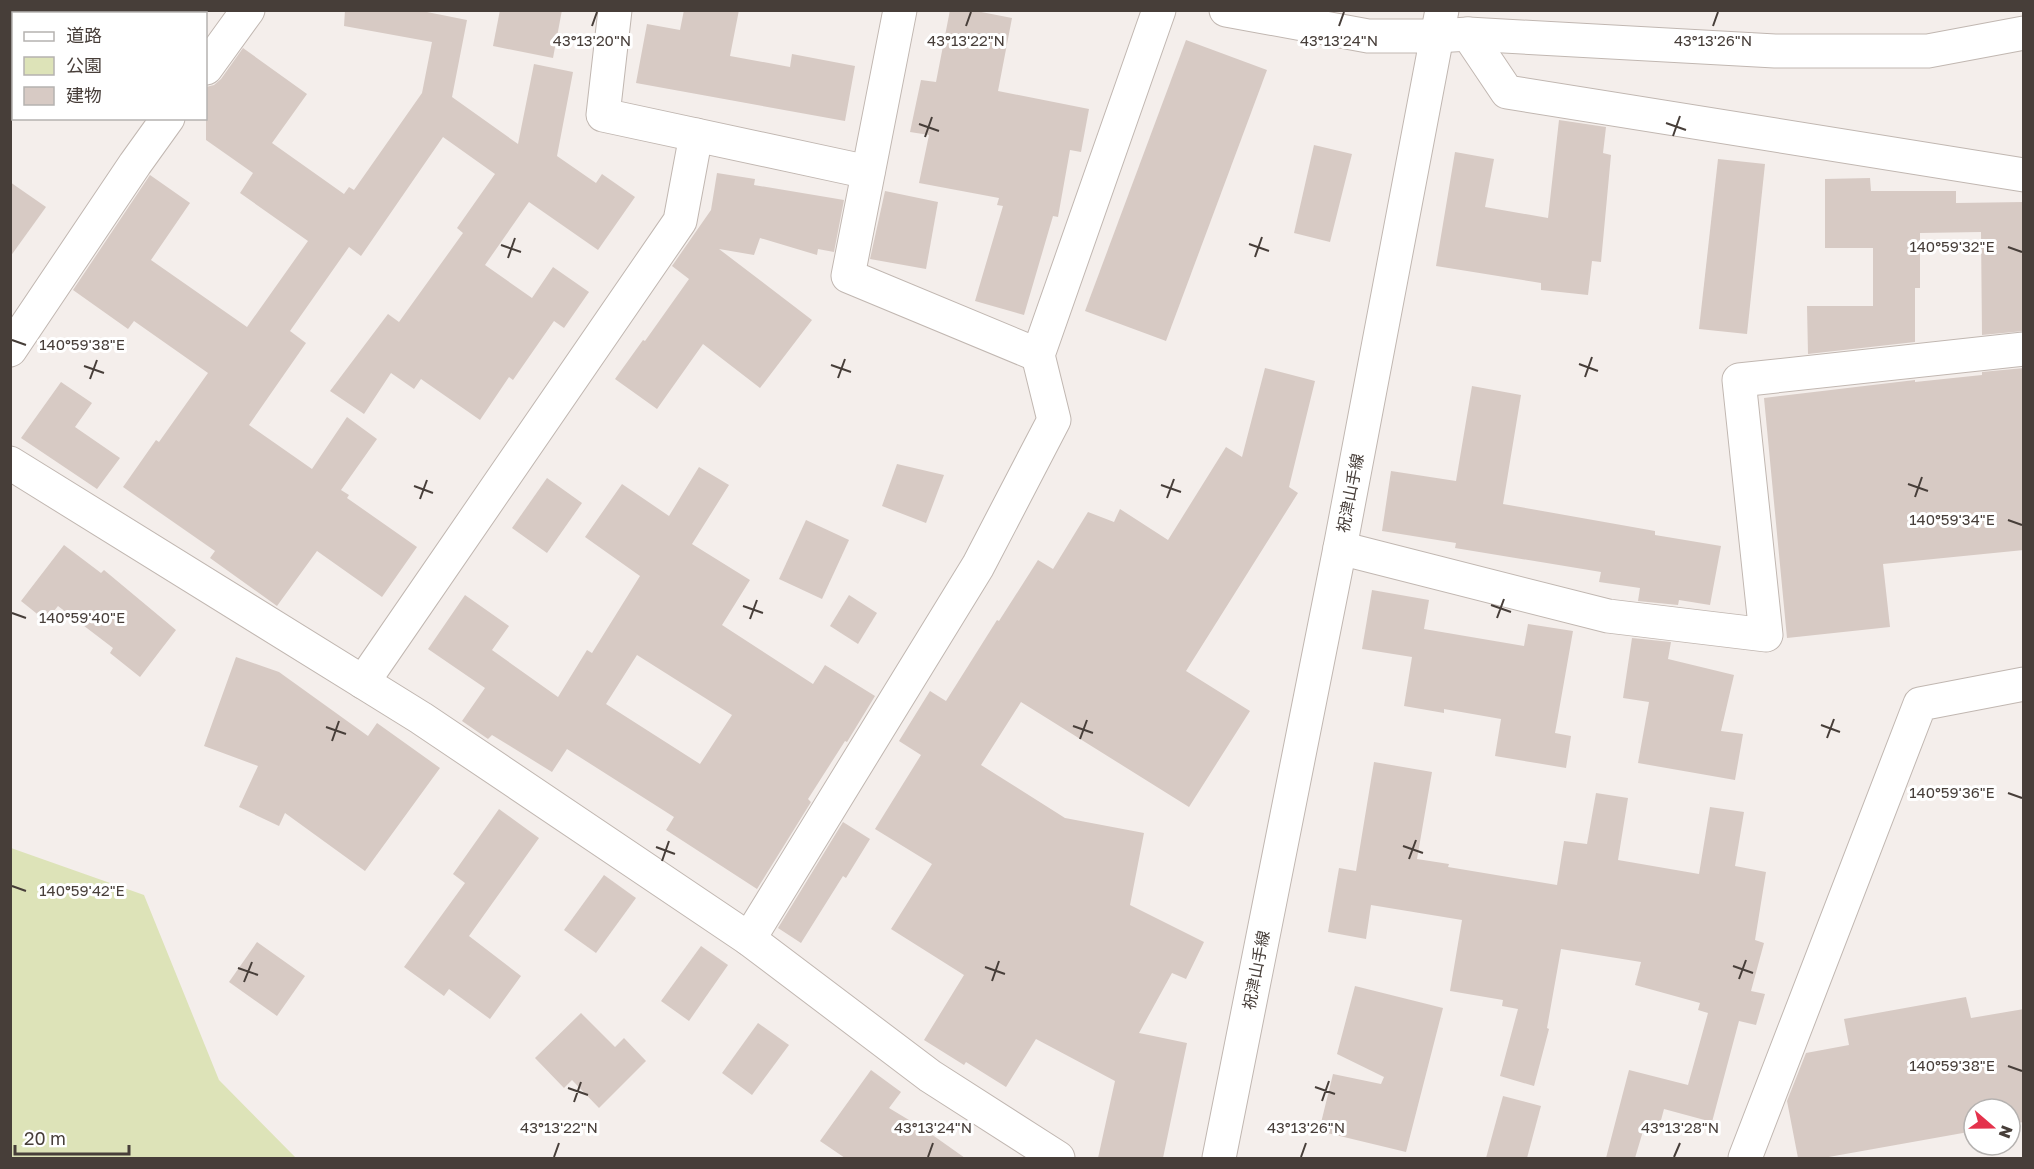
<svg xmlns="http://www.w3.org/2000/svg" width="2034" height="1169" font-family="'Golos Text','Noto Sans JP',sans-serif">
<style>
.green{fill:#dde3b8}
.building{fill:#d7cac4;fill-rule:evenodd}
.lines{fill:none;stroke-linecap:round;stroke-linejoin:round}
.minor-casing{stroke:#c1b7b1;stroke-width:35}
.tertiary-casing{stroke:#c1b7b1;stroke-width:35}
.minor{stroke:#fff;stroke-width:33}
.tertiary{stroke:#fff;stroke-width:33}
.ticks{fill:none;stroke:#473e39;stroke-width:2}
.labels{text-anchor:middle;stroke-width:6;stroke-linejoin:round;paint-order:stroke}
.street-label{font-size:16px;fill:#473e39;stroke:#fff}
.ticks-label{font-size:15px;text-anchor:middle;fill:#473e39;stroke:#fff;stroke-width:6;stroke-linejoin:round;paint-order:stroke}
</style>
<rect width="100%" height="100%" fill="#f4eeeb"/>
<!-- green -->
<polygon class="green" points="11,848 144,895 219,1080 296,1158 11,1158"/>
<!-- building -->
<g class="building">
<polygon points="345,10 417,10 467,20 452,97 518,144 534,64 573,72 557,156 596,183 602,174 635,197 598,250 529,202 485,265 532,298 553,267 589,292 564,328 554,321 513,380 509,377 480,420 421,379 414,389 391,373 364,414 330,391 388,314 399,322 463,233 457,228 495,174 443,137 361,256 349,247 290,331 306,343 249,425 312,469 347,417 377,439 341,490 349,495 347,498 417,547 382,597 317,551 277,606 210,558 215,551 123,487 156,440 159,442 208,373 134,321 128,329 73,290 150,175 190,203 151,260 247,327 308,241 240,193 253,173 206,140 206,87 214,85 221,79 243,48 307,94 272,143 344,194 349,187 354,190 422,93 432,42 344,26"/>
<polygon points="500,10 562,10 553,58 493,46"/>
<polygon points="684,10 739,10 730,56 790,67 792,54 855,66 845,121 636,83 647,24 680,30"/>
<polygon points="950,10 971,10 1012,18 998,91 1089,109 1081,152 1070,150 1058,217 1053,216 1024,315 975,301 1003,206 997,205 999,198 919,183 929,135 910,132 921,80 936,82"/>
<polygon points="1186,40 1267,70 1166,341 1085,311"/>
<polygon points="1559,120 1606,127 1603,153 1611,155 1601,262 1592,261 1588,295 1541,290 1541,283 1436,266 1455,152 1494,159 1485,207 1548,218"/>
<polygon points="1314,145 1352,154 1330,242 1294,233"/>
<polygon points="1718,159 1765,164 1747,334 1699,329"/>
<polygon points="717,173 755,179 754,185 844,200 834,252 818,249 817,255 760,238 754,255 719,249 812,320 760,388 703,344 657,409 615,379 643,340 645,341 689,279 672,266 711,210"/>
<polygon points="1870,178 1871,191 1956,191 1956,203 2024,202 2024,331 1982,335 1981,232 1920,233 1920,288 1915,288 1915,342 1808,354 1807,306 1873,306 1873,248 1825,248 1825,179"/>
<polygon points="10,182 46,207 10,257"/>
<polygon points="885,191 938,202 926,269 870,259"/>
<polygon points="1265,368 1315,381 1289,487 1298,493 1186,671 1250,711 1189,807 1021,702 981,765 1065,818 1144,833 1130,905 1204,942 1186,979 1172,973 1139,1033 1187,1043 1163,1158 1098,1158 1115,1081 1036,1039 1006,1087 966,1062 964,1065 924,1040 964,975 891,929 932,864 875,829 921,755 899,741 930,691 946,701 997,620 999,621 1038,560 1053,569 1088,512 1114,522 1120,509 1168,540 1226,447 1242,457"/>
<polygon points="2024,368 2024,550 1883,564 1890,627 1787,638 1764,398 1915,380 1915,382 1982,375 1982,372"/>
<polygon points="61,382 92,403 75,427 120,458 97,489 21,438"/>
<polygon points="1472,386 1521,395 1503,504 1655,531 1655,535 1721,546 1710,605 1679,600 1678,605 1638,601 1640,588 1599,582 1601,572 1455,548 1456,543 1382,531 1391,471 1456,481"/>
<polygon points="897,464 944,475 926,523 882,506"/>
<path d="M699,467L729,485L692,544L750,580L722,625L813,684L825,665L875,696L847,742L845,741L808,799L811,802L757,889L666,830L674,817L567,749L552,772L492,735L488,739L462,721L485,688L428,649L465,595L509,626L492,650L558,697L587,650L592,653L640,576L585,537L622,484L669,516ZM637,655L732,715L700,764L606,704Z"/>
<polygon points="547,478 582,503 547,553 512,528"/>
<polygon points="806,520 849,540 822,599 779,579"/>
<polygon points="64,545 101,573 104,570 176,630 140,677 110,653 113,648 58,606 46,621 21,601"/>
<polygon points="1372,590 1429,600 1424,629 1524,646 1528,624 1573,631 1555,733 1571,736 1566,768 1495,756 1501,719 1444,709 1444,713 1404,706 1412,657 1362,649"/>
<polygon points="849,595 877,613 858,644 830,626"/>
<polygon points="1632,638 1671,642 1668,659 1734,675 1721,731 1743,734 1735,780 1638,763 1649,702 1623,698"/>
<polygon points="236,657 279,672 368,736 377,723 440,768 365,871 285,813 279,826 239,807 258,766 204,746"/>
<polygon points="1374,762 1432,772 1417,859 1449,864 1448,867 1557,885 1564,841 1587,844 1596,793 1628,798 1618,860 1699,874 1710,807 1744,812 1735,866 1766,872 1755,940 1764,943 1751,991 1765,994 1756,1025 1739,1021 1712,1122 1664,1109 1657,1135 1643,1131 1635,1158 1606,1158 1629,1070 1688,1085 1708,1013 1698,1010 1700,1003 1635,985 1641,962 1561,949 1547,1028 1549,1029 1534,1086 1500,1076 1518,1009 1502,1006 1503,1000 1450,991 1462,920 1371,905 1366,939 1328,932 1339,868 1356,871"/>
<polygon points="499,809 539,838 469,936 521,976 490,1019 449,989 444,996 404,967 465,883 453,874"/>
<polygon points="843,822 870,839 846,878 843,876 801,943 778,928"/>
<polygon points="604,875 636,898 596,953 564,930"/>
<polygon points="257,942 305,976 277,1016 229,982"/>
<polygon points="701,946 728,965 689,1021 661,1001"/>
<polygon points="1355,986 1443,1008 1406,1152 1319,1131 1333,1074 1381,1084 1384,1077 1337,1054"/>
<polygon points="1966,997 1971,1018 2024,1009 2024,1122 2010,1124 2010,1109 1974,1109 1974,1131 1823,1158 1798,1158 1787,1101 1806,1053 1849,1045 1844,1019"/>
<polygon points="581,1013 615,1047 624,1038 646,1061 599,1108 572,1080 564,1088 535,1058"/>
<polygon points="758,1023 789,1045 752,1095 722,1073"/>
<polygon points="871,1070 901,1092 889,1108 924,1129 965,1158 845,1158 820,1141"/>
<polygon points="1503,1096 1541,1106 1527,1158 1486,1158"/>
</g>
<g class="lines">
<!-- minor casing -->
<g class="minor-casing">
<g id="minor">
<polyline points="615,10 603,115 868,172"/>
<polyline points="900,10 848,276 1038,355"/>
<polyline points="1468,34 1507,92 2024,175"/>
<polyline points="1437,36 1442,10"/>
<polyline points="206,68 248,10"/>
<polyline points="10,350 135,164 168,118"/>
<polyline points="10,463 421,718 749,939 930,1076 1058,1158"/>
<polyline points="1340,548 1608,616 1766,635 1739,380 2024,349"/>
<polyline points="363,682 680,221 696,135"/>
<polyline points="749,939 978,566 1054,420 1038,355 1159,10"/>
<polyline points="1745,1158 1920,704 2024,684"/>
</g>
</g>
<!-- tertiary casing -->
<g class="tertiary-casing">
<g id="tertiary">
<polyline points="1437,36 1468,34 1775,51 1928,51 2024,33"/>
<polyline points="1219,1158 1340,548 1437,36 1368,36 1226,10"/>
</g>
</g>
<!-- minor -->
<use href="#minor" class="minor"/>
<!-- tertiary -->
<use href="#tertiary" class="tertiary"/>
</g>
<!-- ticks -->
<path class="ticks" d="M592,26L597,12M966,26L971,12M1339,26L1344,12M1713,26L1718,12M1666,123L1686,130M919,124L939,131M1673,136L1680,116M925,137L932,117M1249,244L1269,251M501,245L521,252M2008,247L2022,252M1255,257L1262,237M508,258L515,238M12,340L26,345M1579,364L1598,371M831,365L851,372M84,366L104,373M1585,377L1592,357M838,378L845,359M90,379L97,360M1908,484L1928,491M1161,485L1181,492M414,486L433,493M1915,497L1922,477M1167,498L1174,479M420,499L427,480M2008,520L2022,525M1491,605L1511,612M743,606L763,613M12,613L26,618M1497,618L1504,599M750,619L757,600M1821,725L1840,732M1073,726L1093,733M326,727L346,734M1827,738L1834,719M1080,739L1087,720M332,741L339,721M2008,793L2022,798M1403,846L1423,853M656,847L675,854M1409,859L1416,840M662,861L669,841M12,886L26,891M1733,966L1753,973M985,967L1005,974M238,968L258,975M1739,979L1746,960M992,981L999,961M244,982L252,962M2008,1066L2022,1071M1315,1087L1335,1094M568,1088L588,1095M1322,1101L1329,1081M574,1102L581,1082M554,1157L559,1143M928,1157L933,1143M1301,1157L1306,1143M1674,1157L1680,1143"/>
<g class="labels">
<!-- street labels -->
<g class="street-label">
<text transform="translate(1350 493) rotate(-79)" y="6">祝津山手線</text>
<text transform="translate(1256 970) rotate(-79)" y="6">祝津山手線</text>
</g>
</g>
<g class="ticks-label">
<text x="592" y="46">43°13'20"N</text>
<text x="966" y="46">43°13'22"N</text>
<text x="1339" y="46">43°13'24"N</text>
<text x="1713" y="46">43°13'26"N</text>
<text x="1952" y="252">140°59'32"E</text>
<text x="82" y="350">140°59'38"E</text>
<text x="1952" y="525">140°59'34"E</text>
<text x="82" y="623">140°59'40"E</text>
<text x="1952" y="798">140°59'36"E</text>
<text x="82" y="896">140°59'42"E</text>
<text x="1952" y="1071">140°59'38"E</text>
<text x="559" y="1133">43°13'22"N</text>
<text x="933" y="1133">43°13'24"N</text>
<text x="1306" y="1133">43°13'26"N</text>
<text x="1680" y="1133">43°13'28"N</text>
</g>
<!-- border -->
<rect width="2034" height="1169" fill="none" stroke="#473e39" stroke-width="24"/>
<!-- legend -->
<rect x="12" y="12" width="195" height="108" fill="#ffffff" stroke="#b5b2b0" stroke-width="1.5"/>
<rect x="24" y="32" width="30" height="9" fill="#ffffff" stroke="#b5b2b0" stroke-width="1.5"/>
<text x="66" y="42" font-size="18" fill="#473e39">道路</text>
<rect x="24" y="57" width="30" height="18" fill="#dde3b8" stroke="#b5b2b0" stroke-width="1.5"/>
<text x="66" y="72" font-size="18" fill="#473e39">公園</text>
<rect x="24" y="87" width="30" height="18" fill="#d7cac4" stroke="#b5b2b0" stroke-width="1.5"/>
<text x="66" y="102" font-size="18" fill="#473e39">建物</text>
<!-- north arrow -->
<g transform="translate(1992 1127) rotate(110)"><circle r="28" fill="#ffffff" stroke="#b5b2b0" stroke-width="1.5"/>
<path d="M0-4.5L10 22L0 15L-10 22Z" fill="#e4324c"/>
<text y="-9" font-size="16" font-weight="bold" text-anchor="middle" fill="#473e39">N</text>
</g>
<!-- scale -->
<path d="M15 1145v9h114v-9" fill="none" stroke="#473e39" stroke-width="3"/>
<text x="24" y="1145" font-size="18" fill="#473e39" stroke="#ffffff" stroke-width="4.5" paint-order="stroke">20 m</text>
</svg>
